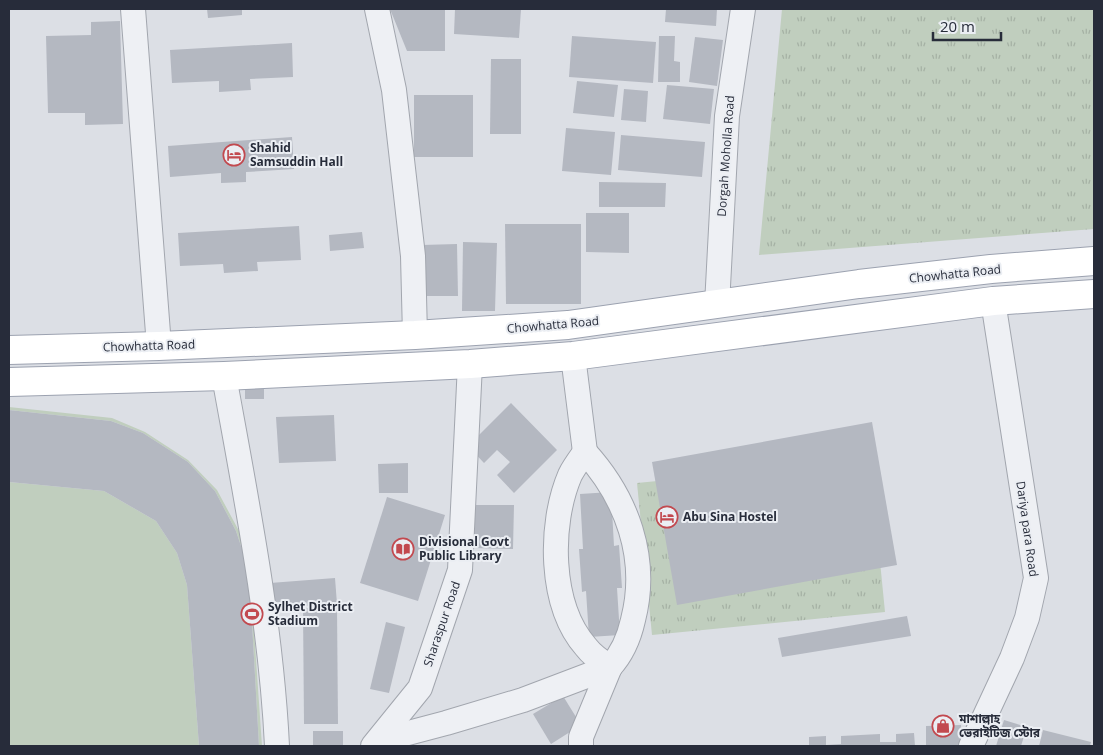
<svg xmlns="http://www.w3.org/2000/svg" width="1103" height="755" font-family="'Open Sans','Noto Sans Bengali',sans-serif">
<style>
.grass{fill:url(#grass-tufts)}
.pitch{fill:#c0cebe}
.building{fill:#b4b8c1}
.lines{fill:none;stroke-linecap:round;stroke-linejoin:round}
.minor-casing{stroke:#a2a6ae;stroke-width:26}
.major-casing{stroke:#9ca2b0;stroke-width:30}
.minor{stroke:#eef0f4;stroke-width:24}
.major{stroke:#fff;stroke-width:28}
.labels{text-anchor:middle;stroke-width:4;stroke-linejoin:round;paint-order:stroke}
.poi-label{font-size:12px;font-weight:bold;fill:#272c3a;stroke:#ebeef3;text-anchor:start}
.street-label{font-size:12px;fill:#272c3a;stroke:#ebeef3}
</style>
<defs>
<pattern id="grass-tufts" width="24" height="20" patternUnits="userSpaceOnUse" patternTransform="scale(1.25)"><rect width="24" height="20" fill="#c0cebe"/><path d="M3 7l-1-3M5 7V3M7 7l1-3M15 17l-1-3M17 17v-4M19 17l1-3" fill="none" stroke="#a5b1a4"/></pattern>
</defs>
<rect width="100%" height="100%" fill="#dcdfe5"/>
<!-- grass -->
<g class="grass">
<polygon points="782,9 1094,9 1094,229 759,255"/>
<polygon points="870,460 885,612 652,635 637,483"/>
</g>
<!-- pitch -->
<g class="pitch">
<polygon points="9,407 112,418 145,432 188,460 217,490 239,531 250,572 262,746 259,746 249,570 236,531 215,491 188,462 143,433 111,421 9,410"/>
<polygon points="9,482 104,491 156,521 177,553 187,585 199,746 9,746"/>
</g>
<!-- building -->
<g class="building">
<polygon points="207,9 242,9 242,15 208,18"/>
<polygon points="390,9 445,9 445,51 407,51"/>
<polygon points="455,9 521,9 519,38 454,34"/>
<polygon points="666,9 717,9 716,26 665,22"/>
<polygon points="120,21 123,124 85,125 85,113 48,113 46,36 91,35 91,22"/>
<polygon points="572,36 656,42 653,83 569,77"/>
<polygon points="659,36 675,36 674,61 680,62 680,82 658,82"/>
<polygon points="695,37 723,40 717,86 689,82"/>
<polygon points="292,43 293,77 250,79 251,90 219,92 219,81 172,83 170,50"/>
<polygon points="491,59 521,59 521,134 490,134"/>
<polygon points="577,81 618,85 614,117 573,113"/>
<polygon points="667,85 714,89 710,124 663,119"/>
<polygon points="624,89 648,91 646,122 621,120"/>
<rect x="414" y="95" width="59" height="62"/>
<polygon points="566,128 615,132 611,175 562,171"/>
<polygon points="621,135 705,142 702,177 618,170"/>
<polygon points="292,137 294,169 246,172 246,182 221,183 221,173 170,177 168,146"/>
<polygon points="599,182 666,183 665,207 599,207"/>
<polygon points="586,213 629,213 629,253 586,252"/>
<polygon points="505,224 581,224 581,304 506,304"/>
<polygon points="299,226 301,260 257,262 258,271 224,273 223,264 180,266 178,233"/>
<polygon points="362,232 364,248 330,251 329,235"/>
<polygon points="463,242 497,243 495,311 462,311"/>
<polygon points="457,244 458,296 423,296 422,245"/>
<rect x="245" y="380" width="19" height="19"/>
<polygon points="511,403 557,450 514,493 497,475 510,462 497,450 484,463 468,446"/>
<polygon points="9,410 111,421 143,433 188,462 215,491 236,531 249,570 259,746 199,746 187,585 177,553 156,521 104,491 9,482"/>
<polygon points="334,415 336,461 279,463 276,417"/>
<polygon points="872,422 897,565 677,605 652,462"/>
<polygon points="408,463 408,493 379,493 378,464"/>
<polygon points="611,492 614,546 619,545 622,588 617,588 620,635 589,637 586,591 582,592 579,549 583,549 580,494"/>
<polygon points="387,497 445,515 418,601 360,583"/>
<polygon points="473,505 514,505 513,549 473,548"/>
<polygon points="335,578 337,604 271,608 270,583"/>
<polygon points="303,608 337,608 338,724 304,724"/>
<polygon points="907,616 911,636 782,657 778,638"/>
<polygon points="386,622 405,627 389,693 370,689"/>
<polygon points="563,696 581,725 551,744 533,714"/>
<polygon points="1004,720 1027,727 1021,746 996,746"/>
<polygon points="961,725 962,746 926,746 926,726"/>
<polygon points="1043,730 1091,742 1090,746 1039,746"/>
<rect x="313" y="731" width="30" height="15"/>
<polygon points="914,733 915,746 809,746 809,737 826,736 826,745 841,744 841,736 880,734 880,742 896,742 896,734"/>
</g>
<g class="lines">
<!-- minor casing -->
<g class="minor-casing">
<g id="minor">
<polyline points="133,9 159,346"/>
<polyline points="377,9 394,90 413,256 415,335"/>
<polyline points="717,305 727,116 743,9"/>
<polyline points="573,356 585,452"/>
<path d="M224,376C246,498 271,622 277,746"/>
<path d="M585,452C627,498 649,558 633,620C629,638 622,654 610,667C602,662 592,655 586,647C549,605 549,524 570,475C574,467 580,459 585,452Z"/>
<polyline points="378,741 446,723 523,700 610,667"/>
<polyline points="373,746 420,688 460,570 470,364"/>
<polyline points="581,746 581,737 610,667"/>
<polyline points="971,746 1012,658 1027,618 1036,578 993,301"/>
</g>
</g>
<!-- major casing -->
<g class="major-casing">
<g id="major">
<polyline points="9,350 159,346 415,335 568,325 859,284 991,269 1094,261"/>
<polyline points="9,382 224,376 470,364 573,356 993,301 1094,294"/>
</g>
</g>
<!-- minor -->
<use href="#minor" class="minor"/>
<!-- major -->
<use href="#major" class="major"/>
</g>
<!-- icons -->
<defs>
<g id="hotel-ring" transform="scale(1.125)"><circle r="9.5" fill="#ebeef3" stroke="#c2494f" stroke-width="1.5"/><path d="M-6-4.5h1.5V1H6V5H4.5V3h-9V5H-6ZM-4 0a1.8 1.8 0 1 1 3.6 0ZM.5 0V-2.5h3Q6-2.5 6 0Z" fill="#c2494f"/></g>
<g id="library-ring" transform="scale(1.125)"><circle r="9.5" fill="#ebeef3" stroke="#c2494f" stroke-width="1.5"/><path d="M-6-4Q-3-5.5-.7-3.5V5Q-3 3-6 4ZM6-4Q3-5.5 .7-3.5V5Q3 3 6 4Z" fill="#c2494f"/></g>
<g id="stadium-ring" transform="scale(1.125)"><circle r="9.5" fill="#ebeef3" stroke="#c2494f" stroke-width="1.5"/><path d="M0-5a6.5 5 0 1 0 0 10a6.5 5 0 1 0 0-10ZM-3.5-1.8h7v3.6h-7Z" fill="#c2494f"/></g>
<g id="shop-ring" transform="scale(1.125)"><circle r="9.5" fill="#ebeef3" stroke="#c2494f" stroke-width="1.5"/><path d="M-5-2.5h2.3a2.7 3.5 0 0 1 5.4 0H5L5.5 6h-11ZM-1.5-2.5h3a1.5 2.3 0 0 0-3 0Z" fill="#c2494f"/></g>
</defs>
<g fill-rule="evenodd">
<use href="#hotel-ring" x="234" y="155"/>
<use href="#hotel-ring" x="667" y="517"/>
<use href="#library-ring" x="403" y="549"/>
<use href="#stadium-ring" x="252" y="614"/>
<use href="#shop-ring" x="943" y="726"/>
</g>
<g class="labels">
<!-- poi labels -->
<g class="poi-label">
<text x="250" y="152">Shahid<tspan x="250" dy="14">Samsuddin Hall</tspan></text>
<text x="683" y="521">Abu Sina Hostel</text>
<text x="419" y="546">Divisional Govt<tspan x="419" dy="14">Public Library</tspan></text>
<text x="268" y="611">Sylhet District<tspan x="268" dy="14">Stadium</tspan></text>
<text x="959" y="723">মাশাল্লাহ<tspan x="959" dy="14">ভেরাইটিজ স্টোর</tspan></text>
</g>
<!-- street labels -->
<g class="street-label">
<text transform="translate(726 156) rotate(-86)" y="4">Dorgah Moholla Road</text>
<text transform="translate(955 274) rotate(-6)" y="4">Chowhatta Road</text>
<text transform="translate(553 325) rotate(-5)" y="4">Chowhatta Road</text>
<text transform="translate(149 346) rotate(-2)" y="4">Chowhatta Road</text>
<text transform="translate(1027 529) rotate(82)" y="4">Dariya para Road</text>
<text transform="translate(442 624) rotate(-71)" y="4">Sharaspur Road</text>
</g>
</g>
<!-- border -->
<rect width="1103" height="755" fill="none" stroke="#272c3a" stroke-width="20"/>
<!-- scale -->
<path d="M933 32v8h68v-8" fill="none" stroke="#272c3a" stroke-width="2.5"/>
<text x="940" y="32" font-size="15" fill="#272c3a" stroke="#ebeef3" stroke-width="4" paint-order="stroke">20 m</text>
</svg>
